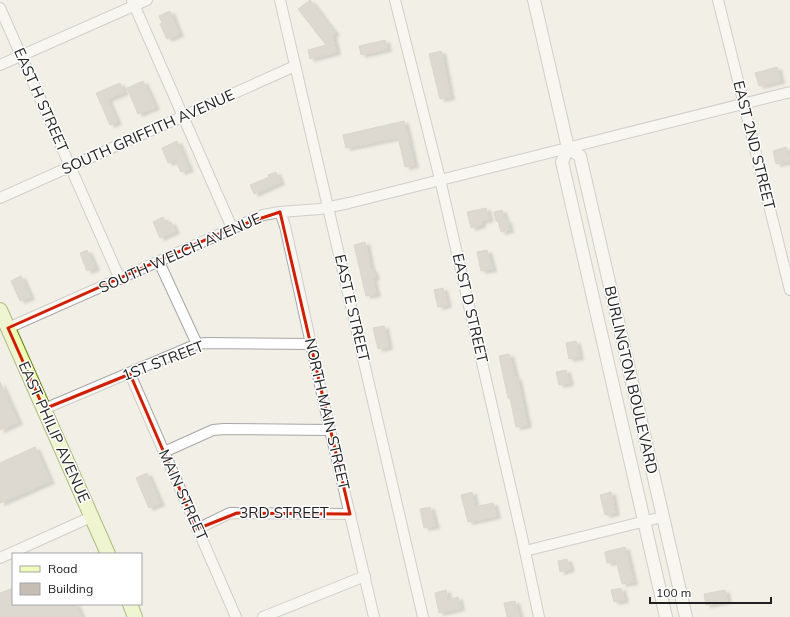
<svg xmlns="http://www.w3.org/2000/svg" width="790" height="617" font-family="Mulish,sans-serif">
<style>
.building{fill:#c6beb5;stroke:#c3b8a8;filter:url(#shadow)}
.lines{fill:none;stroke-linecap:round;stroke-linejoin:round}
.minor-casing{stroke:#a7a7a7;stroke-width:12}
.tertiary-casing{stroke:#a7a7a7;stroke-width:14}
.secondary-casing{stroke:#5e7d01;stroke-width:16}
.minor{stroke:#fff;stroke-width:10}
.tertiary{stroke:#fff;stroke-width:12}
.secondary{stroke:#effcb9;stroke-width:14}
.marked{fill:none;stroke:#d01e00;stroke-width:3;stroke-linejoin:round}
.labels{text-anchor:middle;stroke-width:3;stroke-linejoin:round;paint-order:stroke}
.street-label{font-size:15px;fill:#202020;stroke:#fff}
</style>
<defs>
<filter id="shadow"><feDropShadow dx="4.5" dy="2.5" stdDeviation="1" flood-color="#0004"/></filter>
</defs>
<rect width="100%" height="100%" fill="#f1efe6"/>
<!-- building -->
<g class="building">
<polygon points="310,0 335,33 332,35 336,52 310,59 308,50 326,45 298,9"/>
<polygon points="170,11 179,34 167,39 160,24 162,23 159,16"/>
<polygon points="385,40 387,49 361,55 359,46"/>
<polygon points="441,51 450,97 440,99 429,54"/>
<polygon points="777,67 780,81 759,86 755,73"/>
<polygon points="143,81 155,107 138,114 127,88"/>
<polygon points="120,83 124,92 107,99 117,122 110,125 96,93"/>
<polygon points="404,121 414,165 405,167 398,137 346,148 343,135"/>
<polygon points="177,141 189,169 181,172 175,160 168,163 162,148"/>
<polygon points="786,147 790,161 776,164 773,151"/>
<polygon points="276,172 280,182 254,194 250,185 269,177 268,175"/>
<polygon points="486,208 489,219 481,221 481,225 471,228 467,212"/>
<polygon points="502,210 505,221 507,220 509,230 501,232 498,221 496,221 494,212"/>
<polygon points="163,217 166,224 171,222 175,231 160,238 153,222"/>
<polygon points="365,242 371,270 373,270 375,277 372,278 376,294 366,296 354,245"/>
<polygon points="87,250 95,268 87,271 80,253"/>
<polygon points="487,250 492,269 481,271 477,252"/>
<polygon points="21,276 30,297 20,301 11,281"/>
<polygon points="443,288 447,305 438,307 434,290"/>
<polygon points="384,326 388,347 378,349 373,328"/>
<polygon points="576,341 579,357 569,359 566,343"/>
<polygon points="509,354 515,378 517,378 527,425 516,427 510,398 508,398 499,356"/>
<polygon points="566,370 569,383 559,385 556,372"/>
<polygon points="0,382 18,422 0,430"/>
<polygon points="35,447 50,481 0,503 0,463"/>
<polygon points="147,473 160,503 149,508 136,478"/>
<polygon points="472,492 475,507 493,503 496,516 468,522 461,495"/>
<polygon points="611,492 615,513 605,515 600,495"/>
<polygon points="430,507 435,526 424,528 420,509"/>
<polygon points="625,547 633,582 622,584 616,561 607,563 605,552"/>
<polygon points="567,559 570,569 560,572 558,561"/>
<polygon points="13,588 13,604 76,604 81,617 0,617 0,593"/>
<polygon points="621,588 624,600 614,602 611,590"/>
<polygon points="446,590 448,600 458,597 460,608 439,613 435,593"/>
<polygon points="725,590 727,601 706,605 704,594"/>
<polygon points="515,601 519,617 507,617 504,603"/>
</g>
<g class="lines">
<!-- minor casing -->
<g class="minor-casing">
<g id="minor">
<polyline points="132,0 232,228"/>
<polyline points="280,0 423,617"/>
<polyline points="395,0 440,179 522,537 539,617"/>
<polyline points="718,0 790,290"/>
<polyline points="0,8 120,279"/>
<polyline points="0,65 147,0"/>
<polyline points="0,198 295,66"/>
<polyline points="280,212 285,226 330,430 374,617"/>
<polyline points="159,262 197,344"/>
<polyline points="8,328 263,215 280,212 320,209 349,203 790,92"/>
<polyline points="130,374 236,617"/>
<polyline points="44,409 197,344 206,343 311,344"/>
<polyline points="164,452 213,430 224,429 330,430"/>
<polyline points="197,529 230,513 350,514"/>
<polyline points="525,551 662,517"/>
<polyline points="0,558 91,517"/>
<polyline points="263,617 365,576"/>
</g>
</g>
<!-- tertiary casing -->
<g class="tertiary-casing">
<g id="tertiary">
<polyline points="534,0 568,148 562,162 666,617"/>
<polyline points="568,148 580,156 686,617"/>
</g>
</g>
<!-- secondary casing -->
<g class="secondary-casing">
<g id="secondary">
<polyline points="0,310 108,554"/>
<polyline points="130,604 135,617"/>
</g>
</g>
<!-- minor -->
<use href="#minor" class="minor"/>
<!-- tertiary -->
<use href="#tertiary" class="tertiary"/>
<!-- secondary -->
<use href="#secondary" class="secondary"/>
</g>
<!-- marked area -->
<path d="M0 0H790V617H0ZM280,212L350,514L237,513L197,529L130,374L44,409L8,328L232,228Z" fill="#f1efe6" fill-opacity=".55" fill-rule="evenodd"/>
<path class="marked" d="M280,212L350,514L237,513L197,529L130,374L44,409L8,328L232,228Z"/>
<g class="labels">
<!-- street labels -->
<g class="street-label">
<text transform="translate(41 100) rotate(66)" y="5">EAST H STREET</text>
<text transform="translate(148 132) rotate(-24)" y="5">SOUTH GRIFFITH AVENUE</text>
<text transform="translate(754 145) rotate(76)" y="5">EAST 2ND STREET</text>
<text transform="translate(180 253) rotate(-24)" y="5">SOUTH WELCH AVENUE</text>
<text transform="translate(352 308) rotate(77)" y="5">EAST E STREET</text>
<text transform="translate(470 308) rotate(77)" y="5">EAST D STREET</text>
<text transform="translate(163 361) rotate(-21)" y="5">1ST STREET</text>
<text transform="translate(631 380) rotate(77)" y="5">BURLINGTON BOULEVARD</text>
<text transform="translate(327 414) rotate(77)" y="5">NORTH MAIN STREET</text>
<text transform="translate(54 432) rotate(66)" y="5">EAST PHILIP AVENUE</text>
<text transform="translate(183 495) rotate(66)" y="5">MAIN STREET</text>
<text x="284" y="518">3RD STREET</text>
</g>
</g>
<!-- legend -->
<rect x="12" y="553" width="130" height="52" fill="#ffffff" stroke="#a6a6a6"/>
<rect x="20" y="566" width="20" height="6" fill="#effcb9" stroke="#a6a6a6"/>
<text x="48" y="573" font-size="12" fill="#202020">Road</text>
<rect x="20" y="583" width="20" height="12" fill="#c6beb5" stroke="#a6a6a6"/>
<text x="48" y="593" font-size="12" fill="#202020">Building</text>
<!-- scale -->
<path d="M650 597v6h121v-6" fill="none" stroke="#202020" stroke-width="2"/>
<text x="656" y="597" font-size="12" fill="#202020" stroke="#ffffff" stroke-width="3" paint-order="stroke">100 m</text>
</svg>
